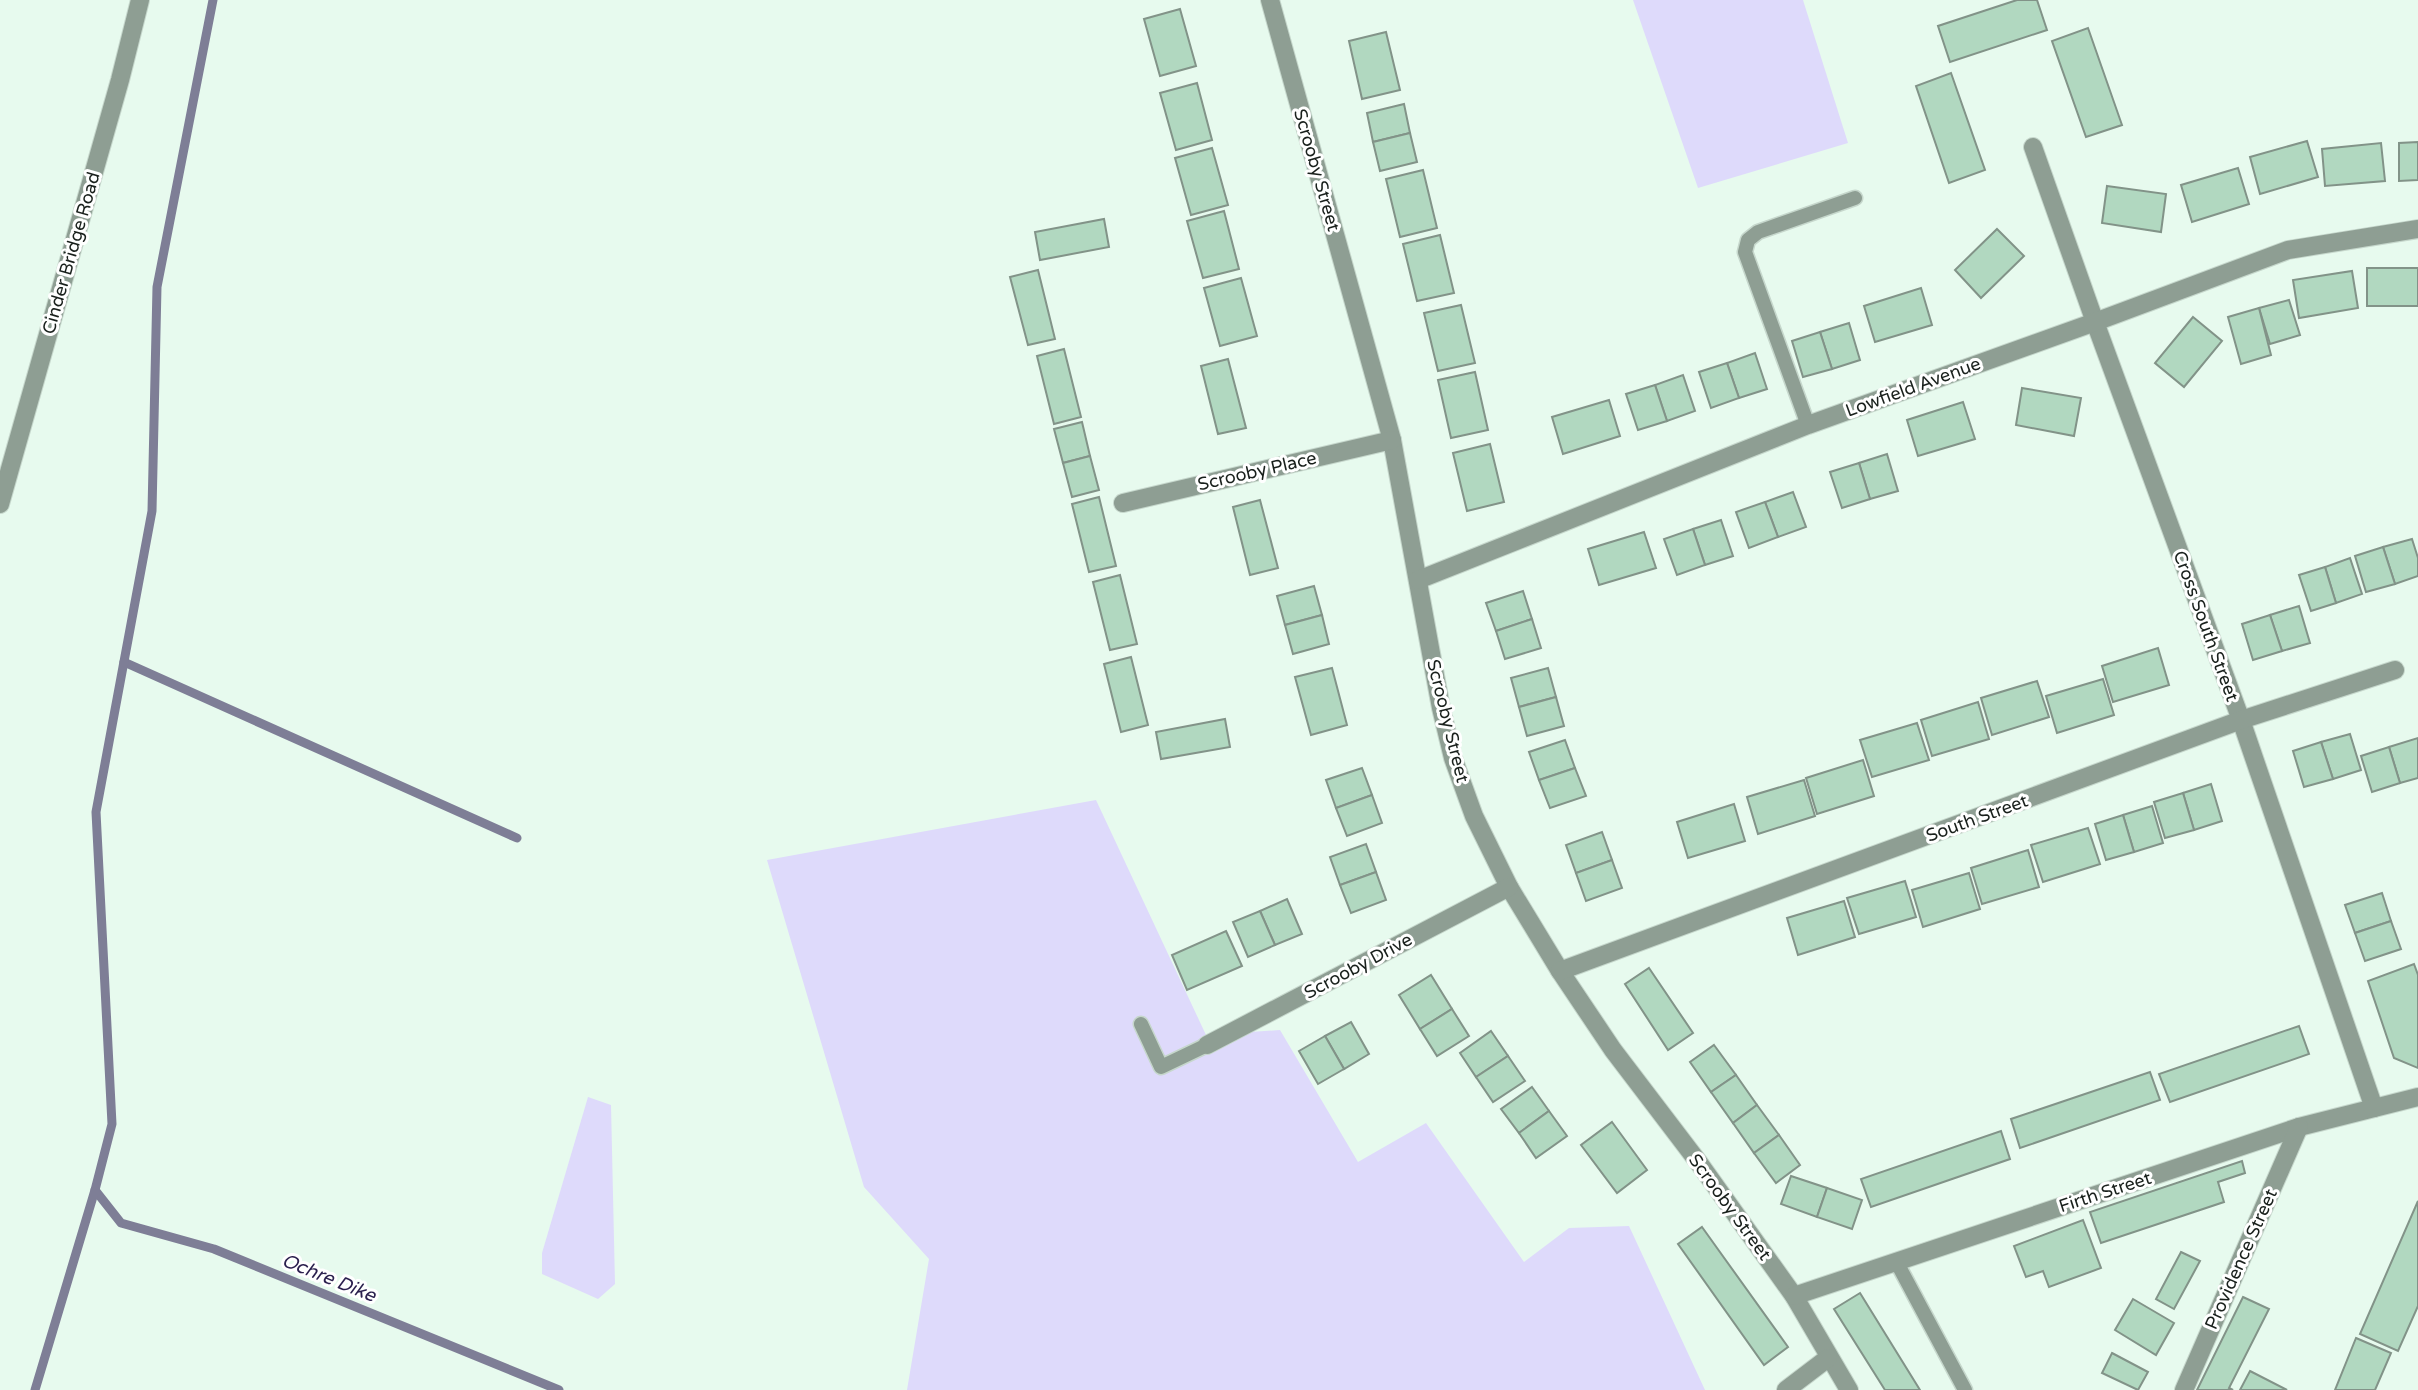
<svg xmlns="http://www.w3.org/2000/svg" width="2418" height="1390" font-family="'Varela Round',sans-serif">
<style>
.green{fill:#dedafb}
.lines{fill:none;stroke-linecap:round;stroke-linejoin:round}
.stream{stroke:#7e7e96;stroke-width:9}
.building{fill:#b1d8c0;stroke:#829388;stroke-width:2}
.lane-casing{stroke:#c6d7cc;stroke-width:17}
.street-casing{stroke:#c6d7cc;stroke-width:20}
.lane{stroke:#8e9e93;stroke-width:14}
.street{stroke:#8e9e93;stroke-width:18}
.labels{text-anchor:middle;stroke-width:6;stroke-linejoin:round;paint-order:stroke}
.street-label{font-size:18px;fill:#19201c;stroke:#fff}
.water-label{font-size:19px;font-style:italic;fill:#2b204e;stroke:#fff}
</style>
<rect width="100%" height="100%" fill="#e7faee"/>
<!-- green -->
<g class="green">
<polygon points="1633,0 1803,0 1848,143 1698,188"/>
<polygon points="1096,800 1206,1035 1280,1030 1358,1162 1426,1123 1524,1262 1569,1228 1629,1226 1705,1390 907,1390 929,1259 864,1187 767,860"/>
<polygon points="588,1097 611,1105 615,1284 598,1299 542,1274 542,1253"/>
</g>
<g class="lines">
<!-- stream -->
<g class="stream">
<polyline points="124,662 517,838"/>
<polyline points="95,1190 121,1223 214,1249 559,1390"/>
<polyline points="35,1390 95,1190 112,1124 96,812 152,511 157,287 213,0"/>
</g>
</g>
<!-- building -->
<g class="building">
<polygon points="2017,0 2037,0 2047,30 1950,62 1938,26"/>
<polygon points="1180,9 1196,66 1160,76 1144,19"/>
<polygon points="2088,28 2122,125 2086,137 2052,41"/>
<polygon points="1386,32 1400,90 1362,99 1349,41"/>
<polygon points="1951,73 1985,170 1949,183 1916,86"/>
<polygon points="1197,83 1212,140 1176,150 1160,93"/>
<polygon points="1404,104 1410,133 1373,142 1367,113"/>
<polygon points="1410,133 1417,162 1380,171 1373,142"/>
<polygon points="2307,141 2318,177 2260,194 2250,157"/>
<polygon points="2418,142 2418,180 2399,181 2399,143"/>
<polygon points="2381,143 2385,181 2325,186 2322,149"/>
<polygon points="1212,148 1228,205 1191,215 1175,158"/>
<polygon points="2238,168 2249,204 2192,222 2181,185"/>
<polygon points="1423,170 1437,228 1400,237 1386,179"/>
<polygon points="2107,186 2166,194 2161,232 2102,223"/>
<polygon points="1224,211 1239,269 1203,278 1187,221"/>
<polygon points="1104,219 1109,247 1040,260 1035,232"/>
<polygon points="1997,229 2024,256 1981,298 1955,270"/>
<polygon points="1440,235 1454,293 1417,301 1403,244"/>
<rect x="2367" y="268" width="51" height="38"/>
<polygon points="1038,270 1055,339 1028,345 1010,277"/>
<polygon points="2352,271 2358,308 2299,318 2293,280"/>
<polygon points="1241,278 1257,336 1220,346 1204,288"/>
<polygon points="1921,288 1932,325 1875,342 1864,306"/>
<polygon points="2289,300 2300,335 2270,344 2259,308"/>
<polygon points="1461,305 1475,363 1438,371 1424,313"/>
<polygon points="2259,308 2271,355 2241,364 2228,317"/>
<polygon points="2193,317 2222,341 2184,387 2155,363"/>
<polygon points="1849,323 1860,360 1832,369 1820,332"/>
<polygon points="1820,332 1832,369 1803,377 1792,341"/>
<polygon points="1064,349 1081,417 1054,424 1037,356"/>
<polygon points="1755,353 1767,389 1739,398 1727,363"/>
<polygon points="1228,359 1246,428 1218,434 1201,366"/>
<polygon points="1727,363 1739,398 1711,408 1699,372"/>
<polygon points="1475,372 1488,430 1451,438 1438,380"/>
<polygon points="1683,375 1695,411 1667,421 1655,385"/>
<polygon points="1655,385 1667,421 1638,430 1626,394"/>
<polygon points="2022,388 2081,398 2074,436 2016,425"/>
<polygon points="1609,400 1620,436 1563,454 1552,417"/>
<polygon points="1963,402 1975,439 1918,456 1907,420"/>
<polygon points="1082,422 1090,456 1063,463 1054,429"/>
<polygon points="1490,444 1504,502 1467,511 1453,453"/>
<polygon points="1887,454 1898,491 1870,499 1859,463"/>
<polygon points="1090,456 1099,490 1072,497 1063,463"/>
<polygon points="1859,463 1870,499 1842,508 1830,472"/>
<polygon points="1793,492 1806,527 1778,537 1765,502"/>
<polygon points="1099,497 1116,566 1089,572 1072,504"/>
<polygon points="1260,500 1278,568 1250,575 1233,507"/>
<polygon points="1765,502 1778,537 1749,548 1736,512"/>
<polygon points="1721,520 1733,556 1705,565 1693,529"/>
<polygon points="1693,529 1705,565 1677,575 1664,539"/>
<polygon points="1644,532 1656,568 1599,585 1588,549"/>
<polygon points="2412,539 2418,558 2418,576 2395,584 2383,547"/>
<polygon points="2383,547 2395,584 2366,592 2355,556"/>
<polygon points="2350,558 2362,594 2336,603 2325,567"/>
<polygon points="2325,567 2336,603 2311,611 2299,575"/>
<polygon points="1120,575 1137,644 1110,650 1093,582"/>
<polygon points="1314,586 1322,615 1285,625 1277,596"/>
<polygon points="1523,591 1532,619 1496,631 1486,603"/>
<polygon points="2299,606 2310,643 2282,651 2270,615"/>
<polygon points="1322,615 1329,644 1293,654 1285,625"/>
<polygon points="2270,615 2282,651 2253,660 2242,624"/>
<polygon points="1532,619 1541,648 1505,659 1496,631"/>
<polygon points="2158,648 2169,685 2113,702 2102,666"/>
<polygon points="1131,657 1148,725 1121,732 1104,664"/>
<polygon points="1332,668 1347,725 1311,735 1295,677"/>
<polygon points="1548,668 1556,697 1519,707 1511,678"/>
<polygon points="2103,679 2114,715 2057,733 2046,696"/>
<polygon points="2037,681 2049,717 1992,735 1981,698"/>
<polygon points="1556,697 1564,726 1527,736 1519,707"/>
<polygon points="1978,702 1989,739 1932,756 1921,720"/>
<polygon points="1225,719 1230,747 1161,759 1156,732"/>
<polygon points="1917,723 1929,760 1872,777 1860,740"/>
<polygon points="2350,734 2361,770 2333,779 2321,742"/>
<polygon points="2418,738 2418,778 2400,783 2389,747"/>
<polygon points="1565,740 1575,768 1539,780 1529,752"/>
<polygon points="2321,742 2333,779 2304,787 2293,751"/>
<polygon points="2389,747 2400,783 2372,792 2361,756"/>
<polygon points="1863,760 1874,796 1817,814 1806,778"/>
<polygon points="1362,768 1372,795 1336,808 1326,780"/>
<polygon points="1575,768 1586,796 1550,808 1539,780"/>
<polygon points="1804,780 1815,816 1758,834 1747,797"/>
<polygon points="2211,784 2222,821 2194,830 2183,793"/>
<polygon points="2183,793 2194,830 2165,838 2154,802"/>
<polygon points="1372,795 1382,823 1347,836 1336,808"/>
<polygon points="1734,804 1745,841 1688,858 1677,822"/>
<polygon points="2152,806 2163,843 2134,852 2123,815"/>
<polygon points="2123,815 2134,852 2106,860 2095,824"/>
<polygon points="2088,828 2100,864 2043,882 2031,845"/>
<polygon points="1602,832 1612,860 1576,873 1566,845"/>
<polygon points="1366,844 1376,872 1340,885 1330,857"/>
<polygon points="2028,850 2039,887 1982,904 1971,868"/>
<polygon points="1612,860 1622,888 1586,901 1576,873"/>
<polygon points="1376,872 1386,900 1351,913 1340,885"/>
<polygon points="1969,873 1980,909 1923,927 1912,890"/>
<polygon points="1905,881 1916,917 1859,934 1847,898"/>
<polygon points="2382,893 2391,921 2355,933 2345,905"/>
<polygon points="1287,899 1302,934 1275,945 1260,911"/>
<polygon points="1844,901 1855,937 1798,955 1787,918"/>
<polygon points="1260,911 1275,945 1248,957 1233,922"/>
<polygon points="2391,921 2401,949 2365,961 2355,933"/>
<polygon points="1226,931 1242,966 1187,990 1172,955"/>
<polygon points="2414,964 2418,975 2418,1068 2394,1058 2368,981"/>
<polygon points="1649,968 1693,1033 1668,1050 1625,984"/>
<polygon points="1431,975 1452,1009 1420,1029 1399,995"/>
<polygon points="1452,1009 1469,1036 1437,1056 1420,1029"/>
<polygon points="1351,1022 1369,1054 1344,1069 1325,1036"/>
<polygon points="2299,1026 2309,1054 2170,1102 2159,1074"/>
<polygon points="1491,1031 1508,1056 1476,1077 1460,1053"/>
<polygon points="1325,1036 1344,1069 1318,1084 1299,1051"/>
<polygon points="1714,1045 1736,1075 1711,1092 1690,1062"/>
<polygon points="1508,1056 1525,1081 1493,1102 1476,1077"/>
<polygon points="2150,1072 2160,1100 2020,1148 2011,1119"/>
<polygon points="1736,1075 1757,1105 1733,1123 1711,1092"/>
<polygon points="1532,1087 1549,1111 1519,1133 1501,1109"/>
<polygon points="1757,1105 1779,1135 1754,1153 1733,1123"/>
<polygon points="1549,1111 1567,1136 1536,1158 1519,1133"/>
<polygon points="1612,1122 1647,1170 1617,1193 1581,1145"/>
<polygon points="2001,1131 2010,1159 1871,1207 1861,1179"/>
<polygon points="1779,1135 1800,1165 1776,1183 1754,1153"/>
<polygon points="2242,1161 2245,1173 2218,1182 2224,1202 2101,1243 2090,1212"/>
<polygon points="1791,1176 1827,1188 1817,1217 1781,1204"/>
<polygon points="1827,1188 1862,1200 1852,1229 1817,1217"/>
<polygon points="2418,1201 2418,1306 2398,1351 2360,1334"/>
<polygon points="2083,1220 2101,1268 2049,1287 2043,1271 2026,1277 2014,1246"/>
<polygon points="1702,1227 1788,1347 1764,1365 1678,1244"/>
<polygon points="2181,1252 2200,1261 2174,1309 2156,1299"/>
<polygon points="1860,1293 1920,1390 1885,1390 1834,1309"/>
<polygon points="2243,1297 2269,1309 2229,1388 2233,1390 2197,1390"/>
<polygon points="2133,1299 2174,1323 2156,1355 2115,1330"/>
<polygon points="2356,1338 2391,1353 2375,1390 2335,1390"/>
<polygon points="2112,1353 2148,1372 2138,1390 2102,1373"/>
<polygon points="2250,1371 2287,1390 2240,1390"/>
</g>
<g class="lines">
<!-- lane casing -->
<g class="lane-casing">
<g id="lane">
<polyline points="1808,425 1745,252 1748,240 1758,232 1855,198"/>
<polyline points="1141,1024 1161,1067 1207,1045"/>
<polyline points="1896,1261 1965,1390"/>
</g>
</g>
<!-- street casing -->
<g class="street-casing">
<g id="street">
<polyline points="1270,0 1392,440 1441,708 1453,758 1474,816 1509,887 1560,971 1613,1050 1699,1163 1794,1296 1849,1390"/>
<polyline points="2033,147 2095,322 2241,720 2374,1108"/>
<polyline points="1123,503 1392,440"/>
<polyline points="0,504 120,80 140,0"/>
<polyline points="1418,580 1808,425 2095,322 2288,250 2418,229"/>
<polyline points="1560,971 2241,720 2395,670"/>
<polyline points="1207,1045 1509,887"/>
<polyline points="1794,1296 2299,1127 2418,1097"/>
<polyline points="1786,1390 1828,1358"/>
<polyline points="2184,1390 2299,1127"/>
</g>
</g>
<!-- lane -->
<use href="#lane" class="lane"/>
<!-- street -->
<use href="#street" class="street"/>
</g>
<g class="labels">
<!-- street labels -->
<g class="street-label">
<text transform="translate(1317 170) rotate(74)" y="6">Scrooby Street</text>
<text transform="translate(71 253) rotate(-74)" y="6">Cinder Bridge Road</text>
<text transform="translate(1913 387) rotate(-20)" y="6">Lowfield Avenue</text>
<text transform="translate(1257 471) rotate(-13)" y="6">Scrooby Place</text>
<text transform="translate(2206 626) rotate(70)" y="6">Cross South Street</text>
<text transform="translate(1448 721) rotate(76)" y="6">Scrooby Street</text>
<text transform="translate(1977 818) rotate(-20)" y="6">South Street</text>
<text transform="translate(1358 966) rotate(-28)" y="6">Scrooby Drive</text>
<text transform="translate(2105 1192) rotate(-18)" y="6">Firth Street</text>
<text transform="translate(1730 1207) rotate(54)" y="6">Scrooby Street</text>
<text transform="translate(2241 1259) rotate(-66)" y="6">Providence Street</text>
</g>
<!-- water labels -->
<g class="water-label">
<text transform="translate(329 1277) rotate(22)" y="7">Ochre Dike</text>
</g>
</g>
</svg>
